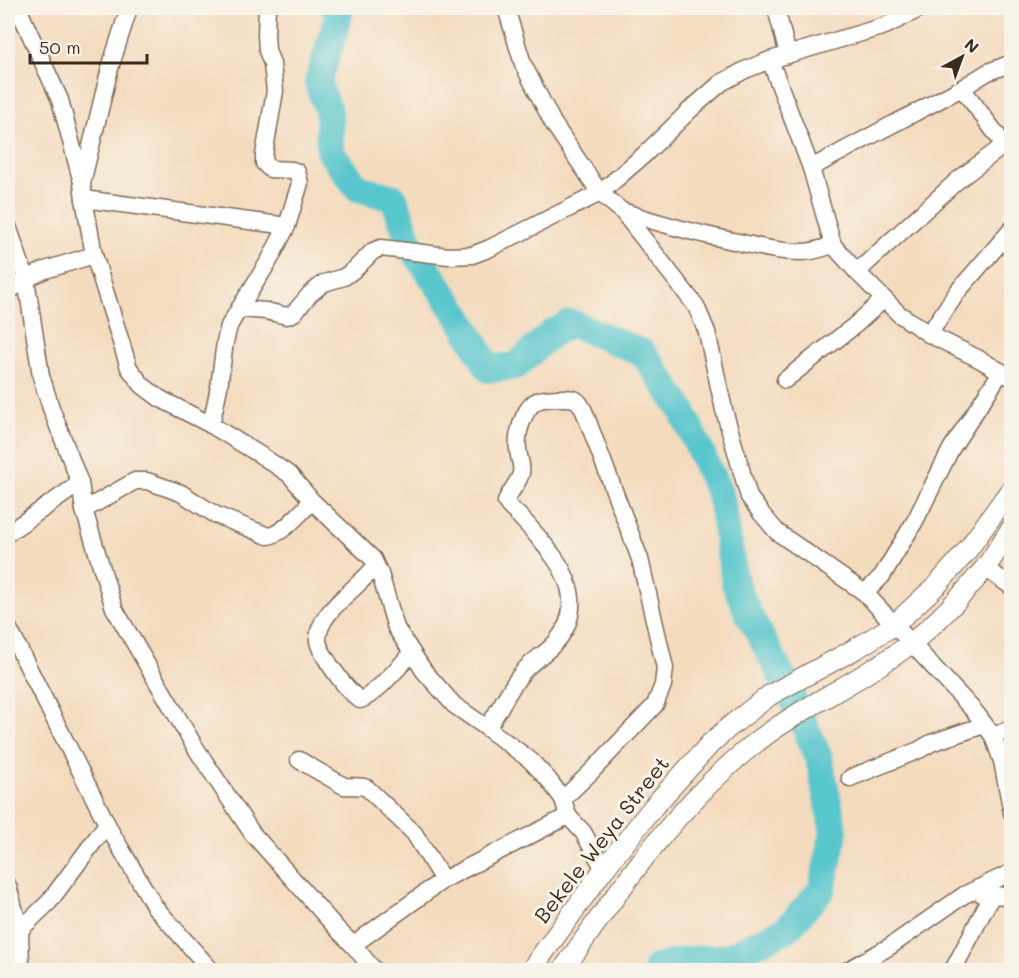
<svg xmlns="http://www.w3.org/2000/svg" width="1019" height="978" font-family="Mali,sans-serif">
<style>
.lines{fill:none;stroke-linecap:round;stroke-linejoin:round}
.river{stroke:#58c6cd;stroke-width:28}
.minor-casing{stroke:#7c6856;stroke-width:19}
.major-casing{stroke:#7c6856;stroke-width:22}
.minor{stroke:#fff;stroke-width:16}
.major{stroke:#fff;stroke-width:20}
.labels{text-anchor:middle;stroke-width:6;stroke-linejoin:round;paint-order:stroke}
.street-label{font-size:21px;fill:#3b2a1e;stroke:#f7f3e8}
</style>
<rect width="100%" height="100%" fill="#f7f3e8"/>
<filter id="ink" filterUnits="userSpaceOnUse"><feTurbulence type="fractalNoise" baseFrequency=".0167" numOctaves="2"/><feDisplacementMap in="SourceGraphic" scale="12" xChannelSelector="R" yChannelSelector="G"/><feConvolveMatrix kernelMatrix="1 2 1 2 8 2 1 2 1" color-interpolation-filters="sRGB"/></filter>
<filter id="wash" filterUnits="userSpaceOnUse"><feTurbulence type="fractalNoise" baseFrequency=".008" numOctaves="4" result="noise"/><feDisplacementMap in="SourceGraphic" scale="24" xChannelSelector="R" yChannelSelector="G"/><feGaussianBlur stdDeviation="1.35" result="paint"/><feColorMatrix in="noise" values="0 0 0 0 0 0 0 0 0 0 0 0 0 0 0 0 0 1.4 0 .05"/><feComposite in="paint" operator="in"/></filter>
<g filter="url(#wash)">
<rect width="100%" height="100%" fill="#f4dbbe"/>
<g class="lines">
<!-- river -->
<polyline class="river" points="335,8 339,14 318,83 329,113 330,152 358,188 394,198 411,246 459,316 489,369 516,366 552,333 571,323 643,353 682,410 721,498 735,583 749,615 787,686 819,758 834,832 822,889 787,929 728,957 683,961 657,968 657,970"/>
</g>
</g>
<g filter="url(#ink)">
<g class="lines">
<!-- minor casing -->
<g class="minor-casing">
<g id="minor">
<polyline points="18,8 60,100 81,179"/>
<polyline points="129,8 110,68 82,183 84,199 94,255 129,368 142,385 159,398 211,425 262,456 290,475 312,501 373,559 380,574 396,628 424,671 454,705 487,728 530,760 548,779 563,799 568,816 583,832 604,869"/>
<polyline points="267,8 266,35 267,50 272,64 275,91 264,155 264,163 270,169 292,170 297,172 300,183 287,226"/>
<polyline points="506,8 523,64 553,123 600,193 622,211 696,306 707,332 724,410 749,497 761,513 777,532 865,593 976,713 993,736 1002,761 1012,813"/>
<polyline points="776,8 788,55"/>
<polyline points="770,60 811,168 833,245 857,272 899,314 929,334 979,359 1012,378"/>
<polyline points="811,168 880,131 962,88 988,72 1012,63"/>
<polyline points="84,199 287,226 269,261 239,309 229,326 225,342 219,387 211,425"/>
<path d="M622,211C660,224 698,234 738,242C759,247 780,252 802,252C813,252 823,248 833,245"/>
<polyline points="8,226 26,279 41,376 51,408 80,483 84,510 114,608 195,747 252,833 339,931 353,945 374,970"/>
<polyline points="857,272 958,180 999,149 1001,145 1000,139 962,88"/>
<polyline points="8,292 26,279 45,270 94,255"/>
<polyline points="239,309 266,311 287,316 294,313 310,294 324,283 344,277 355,269 373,251 381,248 448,256 472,255 488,249 600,193 645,154 690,110 721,83 745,70 770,60 885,26 921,8"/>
<polyline points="929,334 958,291 1012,229"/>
<polyline points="785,380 854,326 884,299"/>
<path d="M84,510L135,481H147L181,493L216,515L268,536C283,534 301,512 312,501"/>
<polyline points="8,533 80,483"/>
<path d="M376,566C371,571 366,577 360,582C345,597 317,617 318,641C319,649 326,658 330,665C339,678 348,691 360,700C376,695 400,665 412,653"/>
<polyline points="985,568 1012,587"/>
<polyline points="865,593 882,576 915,521 951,449 1001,372"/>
<polyline points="8,627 111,832 155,907 211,970"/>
<path d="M487,728C500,710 508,690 522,673C531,661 546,654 556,642C579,615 574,585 554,557C544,544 533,530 521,518C516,512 510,509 506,502C509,491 519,483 521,473C523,465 518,457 518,449C516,436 523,410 535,402C541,398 550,399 558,398C573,398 577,396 584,411L640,559L665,668L663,685L655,705L590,773L563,799"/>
<polyline points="993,736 1012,728"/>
<path d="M299,760L344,786C351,787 360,785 367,788L414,833L443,880L568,816"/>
<polyline points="850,778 919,750 931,743 984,725"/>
<polyline points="8,886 20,930 21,970"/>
<polyline points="983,895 1012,896"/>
<polyline points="20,930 49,902 107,824"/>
<polyline points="353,945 443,880"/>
<polyline points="848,970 889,947 964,895 1012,872"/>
<polyline points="953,970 992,895"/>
</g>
</g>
<!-- major casing -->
<g class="major-casing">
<g id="major">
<polyline points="531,970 604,869 654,806 711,743 729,727 770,695 857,648 894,625 938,584 966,552 1012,488"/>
<path d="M563,970C619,890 672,811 749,748C799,707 859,683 910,644C937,623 962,596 984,569C994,557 1002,541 1012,528"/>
</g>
</g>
<!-- minor -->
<use href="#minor" class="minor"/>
<!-- major -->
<use href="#major" class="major"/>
</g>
</g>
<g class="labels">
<!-- street labels -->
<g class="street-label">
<text transform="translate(602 840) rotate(-52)" y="7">Bekele Weya Street</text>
</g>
</g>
<!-- margin -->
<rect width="1019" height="978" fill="none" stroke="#f7f3e8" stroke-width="30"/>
<!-- north arrow -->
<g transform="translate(962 57) rotate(41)" stroke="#f7f3e8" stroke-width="4.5" paint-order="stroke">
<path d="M0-4.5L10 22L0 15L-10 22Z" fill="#3b2a1e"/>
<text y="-9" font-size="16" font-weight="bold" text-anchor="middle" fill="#3b2a1e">N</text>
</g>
<!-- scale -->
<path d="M30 54v9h117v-9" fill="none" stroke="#3b2a1e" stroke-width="3"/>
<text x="39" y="54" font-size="18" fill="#3b2a1e" stroke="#f7f3e8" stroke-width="4.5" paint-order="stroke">50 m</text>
</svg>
